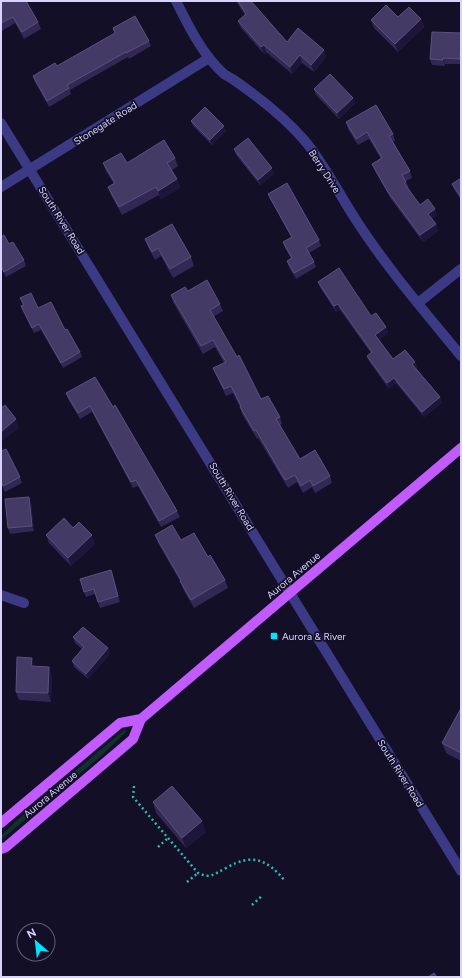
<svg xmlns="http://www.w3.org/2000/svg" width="462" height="978" font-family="Figtree,sans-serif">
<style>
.green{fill:#12302f}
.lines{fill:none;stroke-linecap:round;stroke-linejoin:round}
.path{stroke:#2fb8b0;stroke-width:2.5;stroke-dasharray:2 3;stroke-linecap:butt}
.minor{stroke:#3d3a85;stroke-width:10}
.major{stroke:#c25bff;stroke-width:10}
.wall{fill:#312854}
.shaded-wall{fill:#1d163a}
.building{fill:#433a66;stroke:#5a527e}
.poi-dot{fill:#00e5ff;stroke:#130f26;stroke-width:1.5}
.labels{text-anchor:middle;stroke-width:3.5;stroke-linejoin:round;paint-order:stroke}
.street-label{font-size:10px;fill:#d9d4ff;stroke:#130f26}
.poi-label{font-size:10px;fill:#d9d4ff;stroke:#130f26;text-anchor:start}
</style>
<rect width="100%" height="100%" fill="#130f26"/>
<!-- green -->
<polygon class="green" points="125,729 127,731 100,757 1,840 1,836 17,820"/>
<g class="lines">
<!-- path -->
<g class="path">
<path d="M134,786L133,797L198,873C211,879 214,874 226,868C252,853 267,859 285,881"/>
<polyline points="158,847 168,838"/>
<polyline points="187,882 198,873"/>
<polyline points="252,905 263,895"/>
</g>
<!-- minor -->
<g class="minor">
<path d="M176,1C188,25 203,56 224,74C227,76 231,78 234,80C257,96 287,120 305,141C325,165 339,194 356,220C387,268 425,312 461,356"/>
<path d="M1,123C156,371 307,622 461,871"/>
<polyline points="1,187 209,58"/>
<polyline points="418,303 461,269"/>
<polyline points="1,595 24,603"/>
</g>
<!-- major -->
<g class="major">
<polyline points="1,823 120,723 141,719 461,448"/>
<polyline points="1,849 6,847 133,739 141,719"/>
</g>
</g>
<!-- wall -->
<g class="wall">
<polygon points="1,1 38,22 41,29 24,39 15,23 2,31 1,29"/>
<polygon points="236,1 255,1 252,3 287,42 324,50 326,57 314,72 302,63 292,74 266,52 264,54 241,28 238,21 245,15"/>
<polygon points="398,17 421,19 424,27 398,52 374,28 371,20"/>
<polygon points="113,28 149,41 151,46 129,59 128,57 70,90 71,94 49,107 35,82 33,76 57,66 115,33"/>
<polygon points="461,33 461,64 445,64 445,66 432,65 430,59"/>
<polygon points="314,89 355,103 339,119 316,95"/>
<polygon points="191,121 226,131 212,145 193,126"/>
<polygon points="346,122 393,134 395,141 393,142 410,171 412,178 406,181 409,189 408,189 420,205 437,215 432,219 436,224 438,231 423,242 391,199 375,171 372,164 381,159 369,139 358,145 348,129"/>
<polygon points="234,149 274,174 260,185 236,155"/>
<polygon points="175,158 178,166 172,170 177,179 180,188 161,199 159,195 122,215 111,195 108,187 114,184 106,171 103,163 127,163"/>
<polygon points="461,178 461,200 455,191 452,184"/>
<polygon points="268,194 319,240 321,246 309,253 314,262 316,267 296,279 289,267 287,261 291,258 285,248 283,242 291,237 270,199"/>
<polygon points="1,237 9,244 24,260 26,266 6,277 1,268"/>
<polygon points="145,239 191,257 194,266 173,278 161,256 155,260 148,247"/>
<polygon points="318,282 371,316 386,327 388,333 379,340 393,359 415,362 417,368 415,369 440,397 442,403 424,417 396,383 389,389 369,361 367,356 371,353 340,310 336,312 320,287"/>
<polygon points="188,291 220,304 223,311 213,317 261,399 280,417 282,424 280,425 300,459 330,476 332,483 315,493 312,487 303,493 297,482 288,488 258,438 257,439 242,414 240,407 233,393 226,396 216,375 213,368 224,363 215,347 203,354 173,302 171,295"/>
<polygon points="20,298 38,308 65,330 80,352 82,357 63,368 41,330 34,333 24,312 21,306 23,305"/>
<polygon points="66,393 113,407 177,511 180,517 161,527 138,486 133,488 92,412 80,419 68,399"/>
<polygon points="1,451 20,477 22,483 5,492 1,484"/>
<polygon points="31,502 34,531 10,534 8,528"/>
<polygon points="73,528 95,544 71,566 49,543 46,535"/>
<polygon points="155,535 181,540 208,557 225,580 228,588 194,608 183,589 180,581 158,543"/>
<polygon points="113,576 120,602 100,608 95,594 86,597 84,592"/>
<polygon points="73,637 108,648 110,654 88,679 74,667 72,661 82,649 75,643"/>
<polygon points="52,675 51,702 19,700 16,692"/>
<polygon points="461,708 461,761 446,753 442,743"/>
<polygon points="153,802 206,832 186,848 156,813"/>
</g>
<!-- shaded-wall -->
<g class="shaded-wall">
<polygon points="421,19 424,27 398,52 395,44"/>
<polygon points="264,45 266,52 264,54 261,47"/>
<polygon points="324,50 326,57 314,72 311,65"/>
<polygon points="300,55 302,63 292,74 290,67"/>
<polygon points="443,58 445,64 445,66 443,60"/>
<polygon points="353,98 355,103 339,119 337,113"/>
<polygon points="224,126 226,131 212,145 210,140"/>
<polygon points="272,168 274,174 260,185 258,180"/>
<polygon points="177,179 180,188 161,199 158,191"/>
<polygon points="435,209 437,215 431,220 428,214"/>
<polygon points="436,224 438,231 423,242 420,235"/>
<polygon points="338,304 340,310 336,312 334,306"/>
<polygon points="386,327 388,333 377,341 375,335"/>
<polygon points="415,362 417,368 414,370 412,364"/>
<polygon points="394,378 396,383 389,389 387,383"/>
<polygon points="440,397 442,403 424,417 422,412"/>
<polygon points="16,419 19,428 1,442 1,432"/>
<polygon points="29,497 31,502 34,531 32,526"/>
<polygon points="92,535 95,544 71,566 68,558"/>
<polygon points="108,648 110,654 88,679 86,674"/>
<polygon points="1,656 3,662 1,665"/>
<polygon points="32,658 35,666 31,666"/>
<polygon points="49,667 52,675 51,702 48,693"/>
<polygon points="202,821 206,832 186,848 182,838"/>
</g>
<!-- building -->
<g class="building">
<polygon points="1,1 26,1 38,22 22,32 13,17 1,23"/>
<polygon points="238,1 251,1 287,42 298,28 324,50 311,65 300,55 290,67 264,45 261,47 238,21 246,14"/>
<polygon points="386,5 398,17 409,7 421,19 395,44 371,20"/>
<polygon points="135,16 149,41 126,53 126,52 67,85 69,88 47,101 33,76 55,63 57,66 115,33 113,28"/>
<polygon points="432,32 461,33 460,59 443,58 443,60 430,59"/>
<polygon points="330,74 353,98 337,113 314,89"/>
<polygon points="376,105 393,134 389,136 410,171 402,175 406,182 404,183 420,205 428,199 435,209 428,214 436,224 420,235 388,192 372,164 382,158 367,132 356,139 346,122"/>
<polygon points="205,107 224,126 210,140 191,121"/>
<polygon points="248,138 272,168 258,180 234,149"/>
<polygon points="164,140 175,158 167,163 177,179 158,191 156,187 119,207 108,187 115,183 103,163 121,153 127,163"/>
<polygon points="461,178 461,197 452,184"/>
<polygon points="287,183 319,240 306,248 314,262 294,273 287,261 292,258 283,242 292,237 268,194"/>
<polygon points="172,224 191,257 170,269 158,248 152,252 145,239"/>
<polygon points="4,235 9,244 13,242 24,260 4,272 1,266 1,237"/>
<polygon points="339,268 371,316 376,313 386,327 375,335 393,359 405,350 415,362 412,364 440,397 422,412 394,378 387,383 367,356 372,352 338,304 334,306 318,282"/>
<polygon points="207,280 220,304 210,310 237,357 239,355 261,399 268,396 280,417 276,419 300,459 315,450 330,476 313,486 310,480 301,486 295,475 285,480 256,430 254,431 240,407 241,406 231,386 224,389 213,368 226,362 213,340 201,346 171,295 185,287 188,291"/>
<polygon points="31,293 38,308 51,302 65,330 67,329 80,352 61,363 39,324 32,328 21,306 24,305 20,298"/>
<polygon points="95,377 113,407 115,405 177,511 159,521 136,480 131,482 90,406 78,413 66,393"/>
<polygon points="5,405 16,419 1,432 1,408"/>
<polygon points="6,449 20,477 3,486 1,482 1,451"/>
<polygon points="29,497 32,526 8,528 5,499"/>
<polygon points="64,518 73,528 79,522 92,535 68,558 46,535"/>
<polygon points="172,525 181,540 194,533 208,557 210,555 225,580 191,600 180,581 181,580 155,535"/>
<polygon points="111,570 118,596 98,602 94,589 84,592 80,579"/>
<polygon points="83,627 108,648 86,674 72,661 84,647 73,637"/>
<polygon points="17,657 32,658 31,666 49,667 48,693 16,692"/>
<polygon points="461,708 461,753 442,743"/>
<polygon points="172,786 202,821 182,838 153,802"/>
<polygon points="434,973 437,977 428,977"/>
</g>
<!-- markers -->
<rect class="poi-dot" x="270" y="632" width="8" height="8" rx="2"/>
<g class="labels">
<!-- street labels -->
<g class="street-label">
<text transform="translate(105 123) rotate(-32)" y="4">Stonegate Road</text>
<text transform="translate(325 171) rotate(57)" y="4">Berry Drive</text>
<text transform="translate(62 220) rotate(58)" y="4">South River Road</text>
<text transform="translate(232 496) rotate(59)" y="4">South River Road</text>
<text transform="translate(293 575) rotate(-40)" y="4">Aurora Avenue</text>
<text transform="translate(401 773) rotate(58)" y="4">South River Road</text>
<text transform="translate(50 794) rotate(-40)" y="4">Aurora Avenue</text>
</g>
<!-- poi labels -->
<g class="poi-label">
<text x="282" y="640">Aurora &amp; River</text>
</g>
</g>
<!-- border -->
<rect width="462" height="978" fill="none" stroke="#d9d4ff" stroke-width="4"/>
<!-- north arrow -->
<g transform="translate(36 942) rotate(332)"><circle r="19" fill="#130f26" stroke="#625e7d"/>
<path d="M0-3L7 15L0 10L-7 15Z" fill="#00e5ff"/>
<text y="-6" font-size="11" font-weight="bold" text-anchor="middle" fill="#d9d4ff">N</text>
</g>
</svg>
